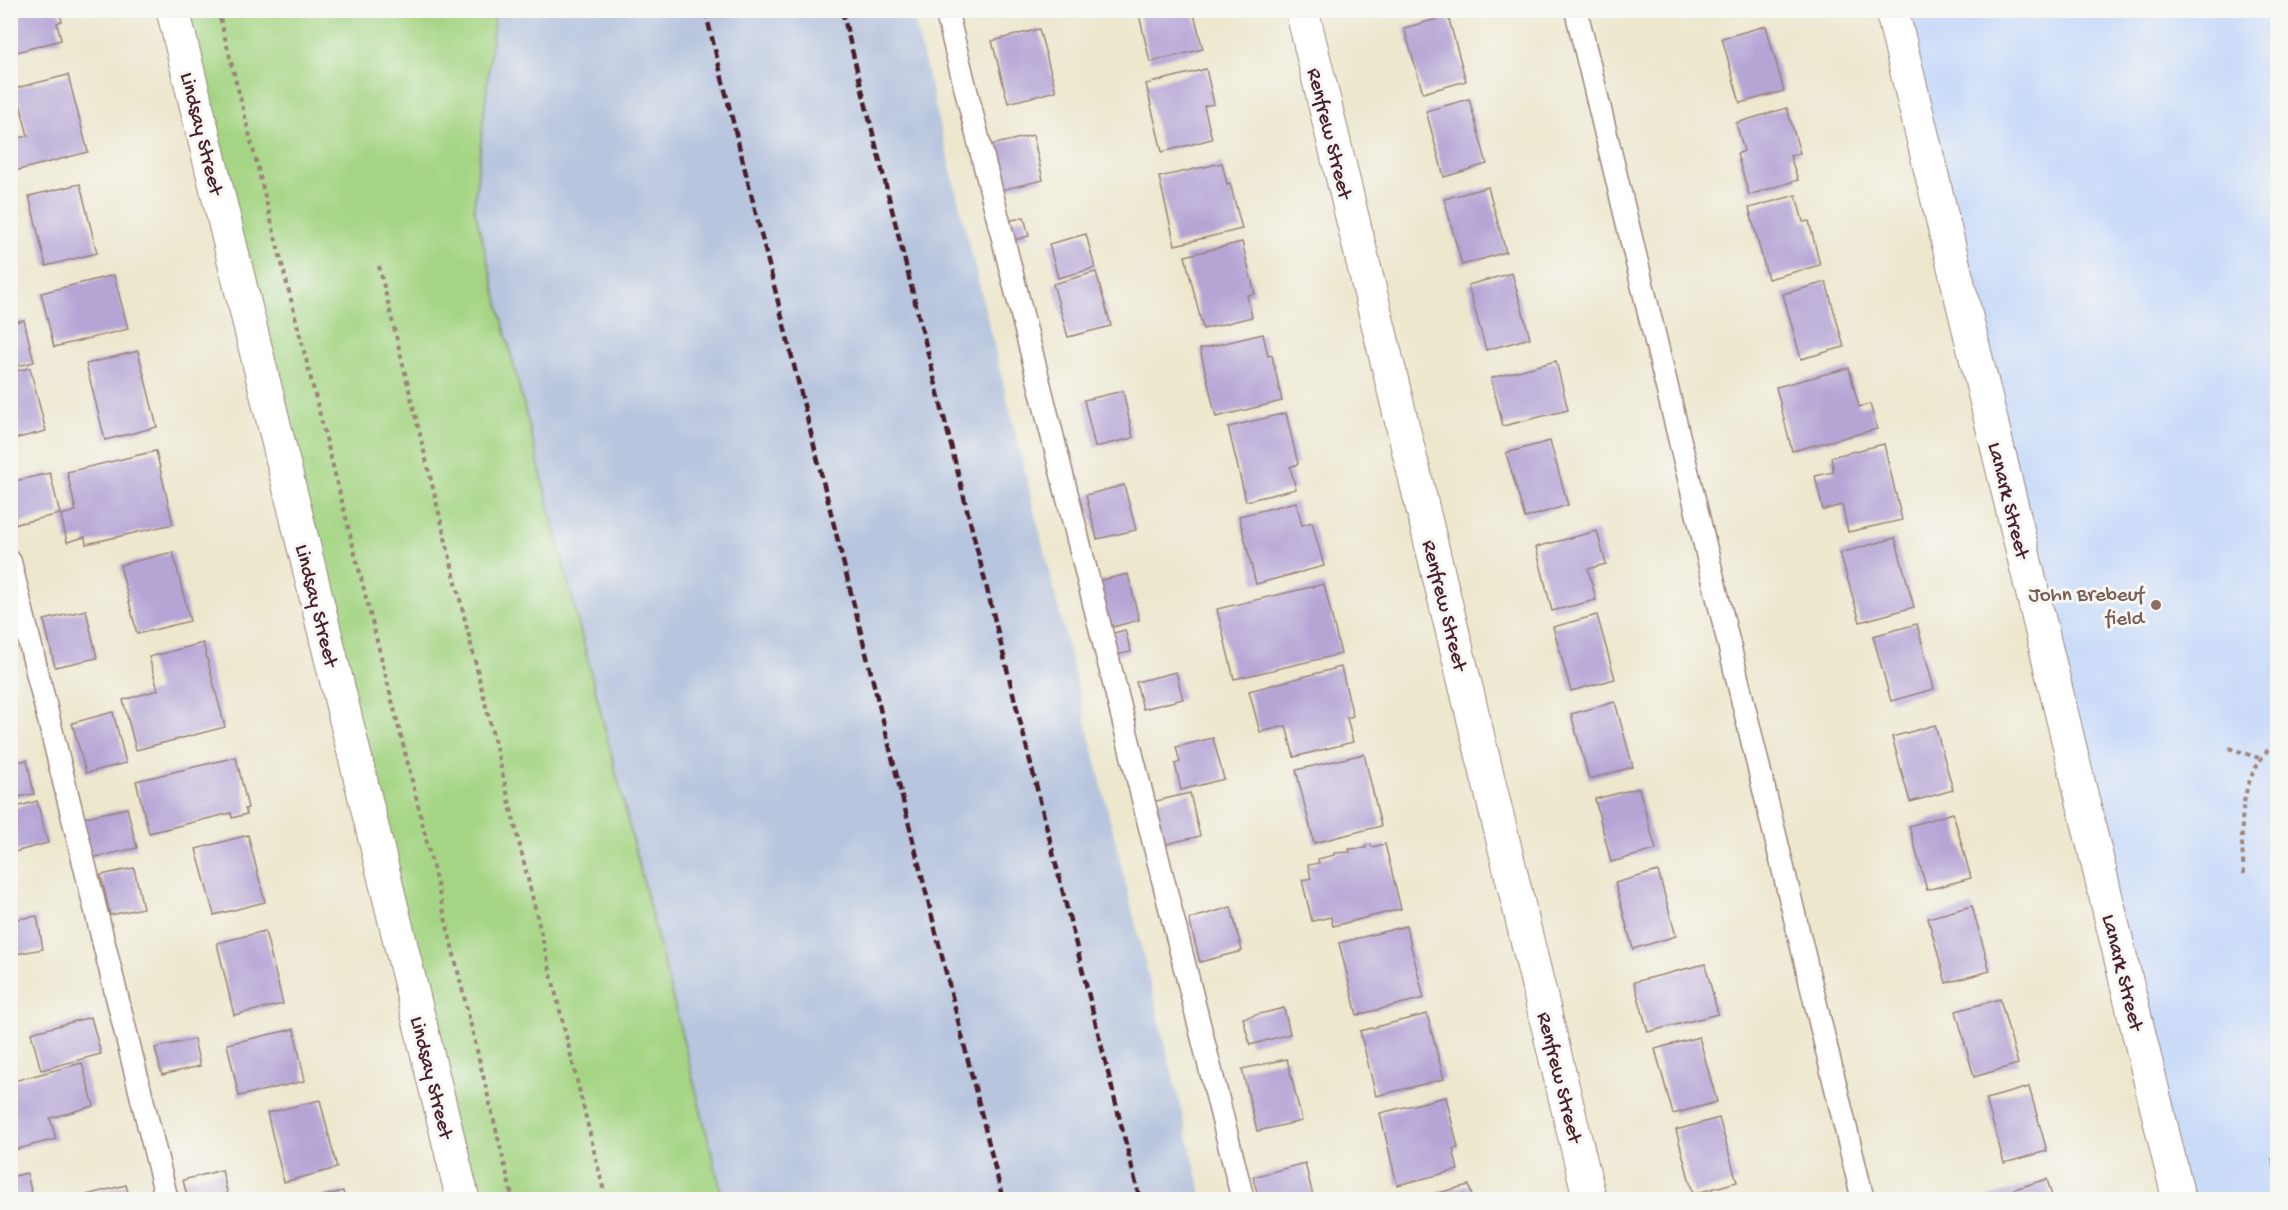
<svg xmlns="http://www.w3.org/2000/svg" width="2288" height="1210" font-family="'Gochi Hand',sans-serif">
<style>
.built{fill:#cbdcf9}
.industrial{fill:#b7c5de}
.green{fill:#a5d584;stroke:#787a58;stroke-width:1.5}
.building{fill:#b5a5d5}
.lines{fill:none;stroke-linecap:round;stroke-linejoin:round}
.service-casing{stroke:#9c837c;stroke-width:25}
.minor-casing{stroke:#9c837c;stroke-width:35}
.path{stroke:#9c837c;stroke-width:4;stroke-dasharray:4.5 4.5;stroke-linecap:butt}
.service{stroke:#fff;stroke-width:22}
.minor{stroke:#fff;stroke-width:33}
.rail{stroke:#4a1f2b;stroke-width:4.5;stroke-dasharray:9 4.5;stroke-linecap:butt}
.education-dot{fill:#8d6e63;stroke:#f6f6f2;stroke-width:2}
.labels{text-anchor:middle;stroke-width:6;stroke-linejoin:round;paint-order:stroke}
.street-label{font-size:21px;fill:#4a1f2b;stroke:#f6f6f2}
.education-label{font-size:21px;fill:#785e54;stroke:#f6f6f2;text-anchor:end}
</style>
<rect width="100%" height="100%" fill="#f6f6f2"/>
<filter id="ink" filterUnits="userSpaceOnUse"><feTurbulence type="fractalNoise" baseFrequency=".0167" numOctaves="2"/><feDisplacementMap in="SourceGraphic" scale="12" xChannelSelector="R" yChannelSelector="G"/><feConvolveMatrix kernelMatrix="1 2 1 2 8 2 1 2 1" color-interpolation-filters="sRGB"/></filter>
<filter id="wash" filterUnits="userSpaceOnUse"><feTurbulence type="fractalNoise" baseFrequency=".008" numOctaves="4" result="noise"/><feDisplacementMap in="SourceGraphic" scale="24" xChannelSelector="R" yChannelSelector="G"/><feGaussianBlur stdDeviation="1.35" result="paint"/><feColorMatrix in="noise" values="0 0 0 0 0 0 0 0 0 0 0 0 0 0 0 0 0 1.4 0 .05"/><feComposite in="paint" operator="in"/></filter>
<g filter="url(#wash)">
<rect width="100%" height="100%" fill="#ede7cd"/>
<!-- built -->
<polygon class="built" points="1892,11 2277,11 2277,1199 2179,1199"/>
<!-- industrial -->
<polygon class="industrial" points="495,11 912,11 1203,1199 723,1199 474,207"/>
<!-- green -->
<polygon class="green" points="173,11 495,11 474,207 723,1199 463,1199"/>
<g id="blocks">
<!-- building -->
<g class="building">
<polygon points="10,10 59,10 62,21 57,23 61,40 10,54"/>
<polygon points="992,10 1008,10 1009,11 994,15"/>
<polygon points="1138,10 1193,10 1203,49 1150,62"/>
<polygon points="1448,16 1466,81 1423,93 1404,28"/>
<polygon points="1766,26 1784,91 1740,103 1722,38"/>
<polygon points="1039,29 1056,91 1008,103 992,41"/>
<polygon points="1206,69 1214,104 1204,106 1212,139 1162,152 1146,84"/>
<polygon points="68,75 88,152 15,171 10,140 28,136 16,88"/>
<polygon points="1469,99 1487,164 1444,177 1426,111"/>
<polygon points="1787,108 1800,153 1790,156 1798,180 1749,195 1737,154 1744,151 1736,123"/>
<polygon points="1033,135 1043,180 1001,190 991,145"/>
<polygon points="1222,163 1227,184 1230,183 1242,229 1175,245 1159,177"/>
<polygon points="80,184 97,253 46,266 29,196"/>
<polygon points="1488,187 1506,252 1462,265 1444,199"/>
<polygon points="1796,195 1803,222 1809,221 1820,265 1768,279 1749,208"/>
<polygon points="1024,217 1029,236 1010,241 1005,222"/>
<polygon points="1086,234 1095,268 1058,278 1049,244"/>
<polygon points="1242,242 1255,294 1247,295 1252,317 1203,329 1185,256"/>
<polygon points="1096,272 1111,326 1068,337 1053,284"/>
<polygon points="1512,273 1530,338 1486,350 1468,285"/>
<polygon points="114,275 128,329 54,347 41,293"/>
<polygon points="1826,282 1844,347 1801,359 1783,294"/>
<polygon points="24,320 34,362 10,368 10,323"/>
<polygon points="1263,334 1268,356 1272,355 1282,401 1216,417 1200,349"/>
<polygon points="138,351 157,427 105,440 86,364"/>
<polygon points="1556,361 1568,410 1503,426 1491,378"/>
<polygon points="30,368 46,431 10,440 10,372"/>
<polygon points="1849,368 1859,407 1870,404 1877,429 1792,451 1776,387"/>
<polygon points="1123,391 1133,438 1095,447 1084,400"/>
<polygon points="1286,413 1298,464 1290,467 1296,489 1246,501 1228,427"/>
<polygon points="1550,441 1568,505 1525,518 1506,453"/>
<polygon points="1884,444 1902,520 1848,532 1842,505 1823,510 1815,476 1834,472 1831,457"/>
<polygon points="156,451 173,524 86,544 85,537 67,542 61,515 76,511 67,472"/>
<polygon points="50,473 60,514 16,524 10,501 10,482"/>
<polygon points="1124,485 1136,530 1097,539 1086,495"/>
<polygon points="1296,502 1302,525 1312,522 1324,566 1256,584 1239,516"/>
<polygon points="1597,531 1606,564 1588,569 1596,600 1552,611 1536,547"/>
<polygon points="1895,538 1914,607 1860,622 1840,553"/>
<polygon points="173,552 190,621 137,634 120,565"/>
<polygon points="1128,574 1139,620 1105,629 1094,582"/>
<polygon points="1324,584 1341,654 1234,679 1217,609"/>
<polygon points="86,610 97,658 55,667 44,620"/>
<polygon points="1597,615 1615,679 1571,691 1553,627"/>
<polygon points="1917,624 1934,689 1891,701 1873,636"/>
<polygon points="1125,630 1131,652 1115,655 1110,634"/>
<polygon points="203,643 225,727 136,750 123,700 158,690 149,657"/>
<polygon points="1341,667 1353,716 1347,718 1353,742 1294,757 1286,726 1260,732 1249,691"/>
<polygon points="1176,672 1183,699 1143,709 1136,682"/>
<polygon points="1615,702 1633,767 1589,779 1571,714"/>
<polygon points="113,712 126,763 86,773 72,723"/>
<polygon points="1935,725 1953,790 1910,802 1892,737"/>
<polygon points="1213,738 1224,779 1181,790 1175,764 1180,762 1176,747"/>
<polygon points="1364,754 1381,826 1314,843 1296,770"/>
<polygon points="236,757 248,808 245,809 247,814 232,818 231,813 149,833 136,781"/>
<polygon points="27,760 34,794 12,798 10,763"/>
<polygon points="1639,788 1656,850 1611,862 1595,799"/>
<polygon points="1190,793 1200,836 1158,846 1148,803"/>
<polygon points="37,801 48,843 14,852 10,838 10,809"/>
<polygon points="127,808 137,848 91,858 82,818"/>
<polygon points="1953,813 1971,878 1927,890 1909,826"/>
<polygon points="248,835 265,902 214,915 196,849"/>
<polygon points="1371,844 1372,847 1385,844 1401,909 1333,926 1331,917 1312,921 1302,880 1311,878 1308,865 1319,863 1318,859 1334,855 1334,853 1350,852 1349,849 1366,848 1365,846"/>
<polygon points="134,868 143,908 110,915 101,875"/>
<polygon points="1658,871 1676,936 1633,949 1615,883"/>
<polygon points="1972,906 1990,971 1946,983 1928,918"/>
<polygon points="1231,907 1242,951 1200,962 1189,919"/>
<polygon points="37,916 43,949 10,955 10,920"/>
<polygon points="1406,926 1424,998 1357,1015 1339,943"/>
<polygon points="265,931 283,1004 234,1015 217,943"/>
<polygon points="1705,964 1718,1014 1648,1032 1634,982"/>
<polygon points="2000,999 2018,1064 1974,1077 1956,1011"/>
<polygon points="1284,1008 1290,1034 1250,1045 1243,1018"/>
<polygon points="1427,1014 1444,1079 1376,1096 1360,1031"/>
<polygon points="91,1017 101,1054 41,1070 31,1033"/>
<polygon points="294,1029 305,1081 239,1096 227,1044"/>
<polygon points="1699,1037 1717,1102 1673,1114 1655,1049"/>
<polygon points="194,1039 200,1066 162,1075 155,1048"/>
<polygon points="1287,1059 1302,1121 1257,1131 1242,1069"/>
<polygon points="82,1063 94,1106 50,1118 56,1139 10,1151 10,1082"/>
<polygon points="2029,1087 2047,1151 2004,1163 1986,1099"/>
<polygon points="1446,1097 1458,1148 1453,1149 1458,1170 1397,1185 1380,1113"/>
<polygon points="320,1100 337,1168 284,1182 267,1113"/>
<polygon points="1719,1118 1737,1182 1693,1194 1676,1130"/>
<polygon points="2278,1158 2278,1180 2277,1180 2272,1159"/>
<polygon points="1305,1163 1314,1200 1259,1200 1253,1177"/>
<polygon points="222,1170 229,1200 188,1200 183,1180"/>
<polygon points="27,1173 33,1200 10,1200 10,1177"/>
<polygon points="2047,1179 2053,1200 1989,1200 1989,1197"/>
<polygon points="126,1185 130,1200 87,1200 86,1195"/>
<polygon points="1469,1185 1473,1200 1414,1200 1414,1199"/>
<polygon points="343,1191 345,1200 311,1200 311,1199"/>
</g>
</g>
</g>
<g filter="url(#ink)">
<use href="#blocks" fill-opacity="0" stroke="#9c837c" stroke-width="1.5"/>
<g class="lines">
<!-- service casing -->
<g class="service-casing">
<g id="service">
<polyline points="946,10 1243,1200"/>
<polyline points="1576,10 1863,1200"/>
<polyline points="10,562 167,1200"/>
</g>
</g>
<!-- minor casing -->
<g class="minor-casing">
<g id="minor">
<polyline points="173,10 463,1200"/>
<polyline points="1302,10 1590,1200"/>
<polyline points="1892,10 2179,1200"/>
</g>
</g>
<!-- path -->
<g class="path">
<polyline points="218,10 409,768 513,1200"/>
<polyline points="379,266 606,1200"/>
<polyline points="2229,748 2259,758"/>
<path d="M2244,874C2240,823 2237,777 2278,740"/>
</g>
<!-- service -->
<use href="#service" class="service"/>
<!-- minor -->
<use href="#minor" class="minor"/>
<!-- rail -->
<g class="rail">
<polyline points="705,10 1003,1200"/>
<polyline points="842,10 1140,1200"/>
</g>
</g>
</g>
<!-- markers -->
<circle class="education-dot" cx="2156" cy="605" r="6"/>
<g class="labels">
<!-- street labels -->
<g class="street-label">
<text transform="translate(203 133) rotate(76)" y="7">Lindsay Street</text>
<text transform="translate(1331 133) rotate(76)" y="7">Renfrew Street</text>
<text transform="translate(2010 500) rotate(76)" y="7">Lanark Street</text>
<text transform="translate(318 605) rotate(76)" y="7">Lindsay Street</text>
<text transform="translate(1446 605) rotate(76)" y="7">Renfrew Street</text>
<text transform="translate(2124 972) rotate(76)" y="7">Lanark Street</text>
<text transform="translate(433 1077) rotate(76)" y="7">Lindsay Street</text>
<text transform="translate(1561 1077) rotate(76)" y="7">Renfrew Street</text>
</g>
<!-- education labels -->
<g class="education-label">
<text x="2144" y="600">John Brebeuf<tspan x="2144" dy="24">field</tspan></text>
</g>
</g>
<!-- margin -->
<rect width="2288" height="1210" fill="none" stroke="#f6f6f2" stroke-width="36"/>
</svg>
